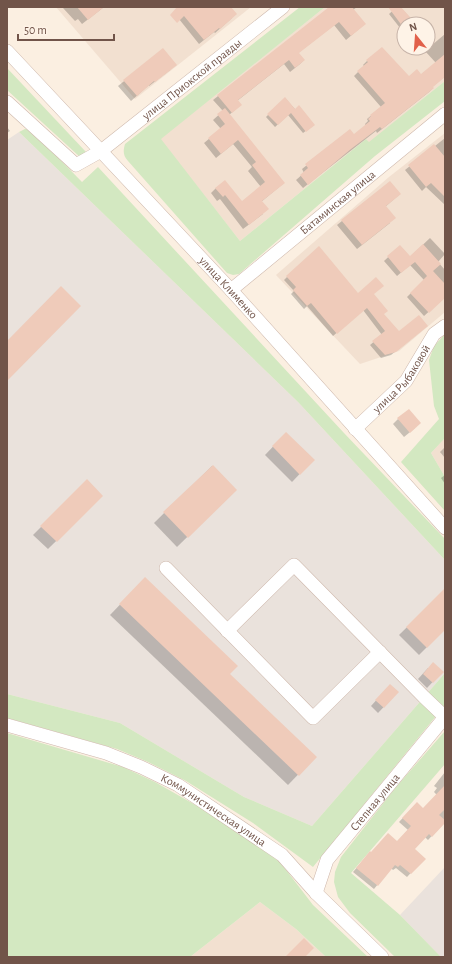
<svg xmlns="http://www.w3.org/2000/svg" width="452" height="964" font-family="'Alegreya Sans',sans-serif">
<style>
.residential{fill:#f2e0d0;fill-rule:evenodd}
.industrial{fill:#eae2dc}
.green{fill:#d3e8c1}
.shadow{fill:#0003}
.building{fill:#efcbba}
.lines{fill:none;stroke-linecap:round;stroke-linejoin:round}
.minor-casing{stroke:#ceb8ac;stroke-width:14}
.minor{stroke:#fff;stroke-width:13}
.labels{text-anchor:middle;stroke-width:3;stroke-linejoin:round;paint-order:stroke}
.street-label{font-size:12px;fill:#715449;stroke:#fef3e7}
</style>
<rect width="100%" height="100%" fill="#fbefe1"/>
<!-- residential -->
<g class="residential">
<polygon points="56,7 251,7 135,99"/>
<path d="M325,7H445V81L369,143L366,139L240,241L160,139ZM404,24H428V48H404Z"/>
<polygon points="445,133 445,312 399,351 360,364 276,275 389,177"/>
<polygon points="445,438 445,477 431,453"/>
<polygon points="260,902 296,929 326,957 190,957"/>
</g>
<!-- industrial -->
<g class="industrial">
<polygon points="19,132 298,402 445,560 445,673 312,826 244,797 120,723 7,694 7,140"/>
<polygon points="445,867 445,957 441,957 400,915"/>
</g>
<!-- green -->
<g class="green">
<path d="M300,7H325L161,139L240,241L366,139L369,142L445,81V101L375,156L239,274L233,275L227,273L128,161C123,156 123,151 125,144Z"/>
<polygon points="7,68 86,152 81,158 7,90"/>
<polygon points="25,129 31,130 82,182 98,167 344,433 445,539 445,560 298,402 19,132"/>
<polygon points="445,334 445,438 431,453 445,477 445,511 401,462 439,419 434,406 429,360 434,346"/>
<polygon points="445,673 445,705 313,867 253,823 186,781 148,762 117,749 7,718 7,694 120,723 244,797 312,826"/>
<polygon points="445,731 445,764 351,873 400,915 441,957 395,957 350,913 338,897 334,882 335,872 341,857 396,787"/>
<polygon points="7,733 123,767 155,782 220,819 280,862 313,905 368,957 326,957 296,929 260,902 190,957 7,957"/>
</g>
<!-- shadow -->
<g class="shadow">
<polygon points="64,7 104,7 82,24 78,19 75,21 63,8"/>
<polygon points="191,7 230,7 232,18 215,33 214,32 199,44 179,19"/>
<polygon points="333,7 357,7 353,10 360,28 346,40 334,25 298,53 304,60 300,64 290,72 284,64 237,101 236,109 229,115 284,183 261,202 263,214 243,229 220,199 217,201 211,193 216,188 242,202 261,187 248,171 252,167 233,144 216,158 204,143 221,129 213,120 223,111 213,100 324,12"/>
<polygon points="397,7 400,7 416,24 404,24 404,33 389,14"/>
<polygon points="445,34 445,76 432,87 433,88 429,92 377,133 376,131 303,188 296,180 304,173 302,169 350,131 354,136 366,126 365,124 368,121 367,119 381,107 354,76 364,66 363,65 367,61 409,77 421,75 436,63 425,51"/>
<polygon points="163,50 170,70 149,86 149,85 131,101 118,86"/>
<polygon points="285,98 311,127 303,133 288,115 275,127 266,117"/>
<polygon points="7,127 10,131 7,133"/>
<polygon points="445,138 445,205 426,187 422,191 405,170"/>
<polygon points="400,194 385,207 390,223 357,249 337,225 342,221"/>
<polygon points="430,238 445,254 438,262 445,270 445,297 424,316 407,297 424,280 410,265 397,276 384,261 400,246 410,257"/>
<polygon points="287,277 358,294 373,295 383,314 398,333 423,329 391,355 381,358 370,345 382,335 363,310 333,336 307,306 304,309 291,294 294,291 284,280"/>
<polygon points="398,419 415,428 404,437 393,424"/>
<polygon points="286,433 313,460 292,482 265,455"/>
<polygon points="445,447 445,458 440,452"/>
<polygon points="212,466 225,500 177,547 154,523"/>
<polygon points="445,475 445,484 441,478"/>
<polygon points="87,481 102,496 48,549 33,535"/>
<polygon points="135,589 228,674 315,757 288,785 110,615"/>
<polygon points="445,590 445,629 419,655 399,635"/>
<polygon points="428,668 442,672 427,688 418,679"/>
<polygon points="390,685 398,692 378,713 371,706"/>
<polygon points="445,772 445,822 428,840 425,837 414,849 424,859 407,877 396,868 393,870 391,868 374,889 353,872 367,856 397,842 408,830 399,822 417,803 423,809 437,795 434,792 437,788 434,786"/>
</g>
<!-- building -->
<g class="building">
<polygon points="77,7 104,7 88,20"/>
<polygon points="177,7 231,7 237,14 220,29 219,28 204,40 184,16 177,23 170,15"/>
<polygon points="329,7 352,7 366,24 351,36 339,22 299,53 305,60 295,68 289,60 238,100 242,105 232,113 217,95"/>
<polygon points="388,7 401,7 416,24 404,24 403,27"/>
<polygon points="382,47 409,76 417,69 421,74 445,54 445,77 433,87 434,88 382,129 380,127 351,149 308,185 300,175 308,168 305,164 350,129 354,134 370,121 368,119 371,116 370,115 385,103 357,71 368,62 366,60"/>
<polygon points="163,48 177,65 155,82 154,81 137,96 123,80"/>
<polygon points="285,97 295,109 299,105 315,125 306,132 291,113 278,125 267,114"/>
<polygon points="225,108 285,183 262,201 269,209 249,225 225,195 223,197 215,188 225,180 242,201 265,182 252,165 256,162 238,140 221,154 208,138 225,124 217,114"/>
<polygon points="434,144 445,157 445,197 431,183 426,187 408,165"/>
<polygon points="390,181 401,194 386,206 396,218 362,245 341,220"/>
<polygon points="423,244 441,264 433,271 445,284 445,298 429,313 410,293 427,276 415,262 401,273 387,256 400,245 410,256"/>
<polygon points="319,246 358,293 376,277 384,286 374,294 388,311 384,314 399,331 419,315 428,326 396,352 385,355 372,341 385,331 367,308 337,334 311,303 307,306 293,290 296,287 286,276"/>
<polygon points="61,286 81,306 7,381 7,341"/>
<polygon points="409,409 421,423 410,433 397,418"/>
<polygon points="286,432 315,460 300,475 272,446"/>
<polygon points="213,465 237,490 188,538 163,512"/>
<polygon points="87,479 103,496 57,542 40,526"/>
<polygon points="145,577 238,666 230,674 317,757 299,776 119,604"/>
<polygon points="445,588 445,630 427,648 406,627"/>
<polygon points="433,662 444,672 433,683 423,674"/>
<polygon points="390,684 399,692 384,708 375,700"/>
<polygon points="445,785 445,809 439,815 445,820 445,823 432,837 429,834 415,849 426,859 411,874 400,865 398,867 395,865 378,886 356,868 370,851 371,852 388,833 397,841 411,826 402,818 417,802 423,808"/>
<polygon points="304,938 314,948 305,957 285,957"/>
</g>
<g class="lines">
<!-- minor casing -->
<g class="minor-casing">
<g id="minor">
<path id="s1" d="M7,51L231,290L445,528"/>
<path id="s2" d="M7,102L76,165L101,151L283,7"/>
<path id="s3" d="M231,290L445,114"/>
<path id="s4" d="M355,429L406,381L434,334L445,326"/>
<polyline points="166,568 313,718 380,652"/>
<polyline points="227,631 294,565 424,697 445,717"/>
<path id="s5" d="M7,725L106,753L141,767L178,785L282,855L316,893L382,957"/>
<path id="s6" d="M316,893L327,860L445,717"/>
</g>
</g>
<!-- minor -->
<use href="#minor" class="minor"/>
</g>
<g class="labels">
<!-- street labels -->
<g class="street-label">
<text dy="4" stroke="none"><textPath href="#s2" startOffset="238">улица Приокской правды</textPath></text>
<text dy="4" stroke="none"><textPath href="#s3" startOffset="138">Батаминская улица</textPath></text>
<text dy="4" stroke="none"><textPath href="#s1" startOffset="324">улица Клименко</textPath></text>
<text dy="4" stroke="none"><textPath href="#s4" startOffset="69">улица Рыбаковой</textPath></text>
<text dy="4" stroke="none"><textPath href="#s6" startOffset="110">Степная улица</textPath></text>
<text dy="4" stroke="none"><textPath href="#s5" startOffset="225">Коммунистическая улица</textPath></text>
</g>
</g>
<!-- border -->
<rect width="452" height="964" fill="none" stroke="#715449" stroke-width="16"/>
<!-- north arrow -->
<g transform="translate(416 36) rotate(343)"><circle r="19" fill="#fef3e7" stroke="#c6b3a8"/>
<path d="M0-3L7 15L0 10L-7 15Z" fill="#e1604a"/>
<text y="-6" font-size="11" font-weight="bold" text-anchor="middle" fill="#715449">N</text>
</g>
<!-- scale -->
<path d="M18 34v6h96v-6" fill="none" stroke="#715449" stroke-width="2"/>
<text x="24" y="34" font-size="12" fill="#715449" stroke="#fef3e7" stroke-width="3" paint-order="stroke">50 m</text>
</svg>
